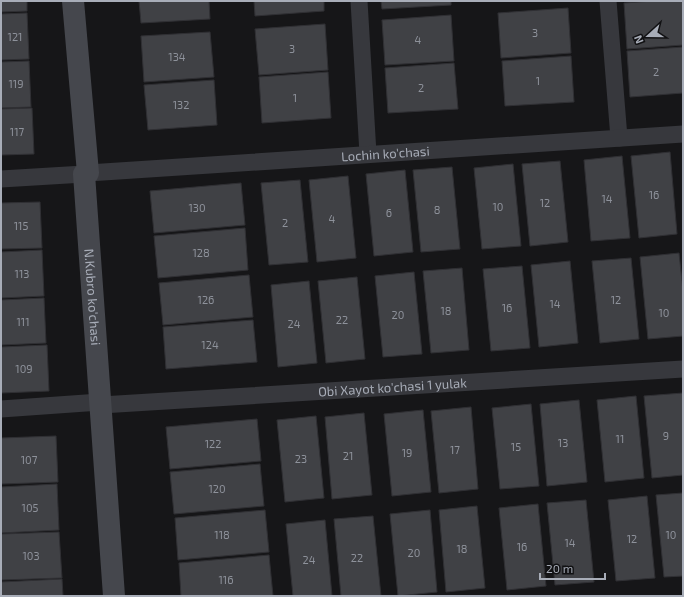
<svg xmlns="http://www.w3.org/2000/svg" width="684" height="597" font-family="'Exo 2',sans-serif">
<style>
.building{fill:#404145;stroke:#303034}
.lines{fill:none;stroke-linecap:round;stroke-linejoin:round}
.street{stroke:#37383d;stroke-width:17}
.secondary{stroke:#45474d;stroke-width:22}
.labels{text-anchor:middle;stroke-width:4;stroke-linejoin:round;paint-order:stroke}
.number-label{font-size:11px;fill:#8e929b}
.street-label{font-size:13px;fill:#a8adb8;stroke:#111113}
</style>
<rect width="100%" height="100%" fill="#161618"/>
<!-- building -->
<g class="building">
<polygon points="1,1 27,1 27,11 1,12"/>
<polygon points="139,1 209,1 210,19 141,23"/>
<polygon points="254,1 324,1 324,11 255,16"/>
<polygon points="381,1 451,1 451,5 382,9"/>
<polygon points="653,1 683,1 683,45 627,49 624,3"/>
<polygon points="568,8 571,53 501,58 498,13"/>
<polygon points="27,13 29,59 1,60 1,14"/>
<polygon points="451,15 454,61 385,65 382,20"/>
<polygon points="325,24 328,70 259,75 255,29"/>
<polygon points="210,32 214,77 144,82 141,36"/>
<polygon points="683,47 683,93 630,97 627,51"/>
<polygon points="571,56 574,102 505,106 502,61"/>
<polygon points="29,61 31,107 1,108 1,62"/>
<polygon points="454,63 458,109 388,113 385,68"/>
<polygon points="328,72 331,118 262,123 259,77"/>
<polygon points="214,80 217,125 148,130 144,85"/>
<polygon points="32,108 34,154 1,155 1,109"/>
<polygon points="670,152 677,234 639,238 631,156"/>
<polygon points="622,156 630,238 591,241 584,160"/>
<polygon points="560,161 568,242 530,246 522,164"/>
<polygon points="513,164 521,246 482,249 474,168"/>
<polygon points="452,167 460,249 421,252 413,170"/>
<polygon points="405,170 413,252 374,256 366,174"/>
<polygon points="348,176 356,258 317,262 309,180"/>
<polygon points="300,180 308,262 269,265 261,183"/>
<polygon points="241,183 245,225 154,233 150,191"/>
<polygon points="40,202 42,248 1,249 1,203"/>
<polygon points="245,228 248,270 158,278 154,236"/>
<polygon points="42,250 44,296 1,298 1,252"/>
<polygon points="679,253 683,291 683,336 648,339 640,257"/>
<polygon points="631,258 639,339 600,343 592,261"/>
<polygon points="570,261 578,343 539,347 531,265"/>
<polygon points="522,266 530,348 491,351 483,269"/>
<polygon points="462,268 469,350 431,353 423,271"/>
<polygon points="414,272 422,354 383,357 375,276"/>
<polygon points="249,275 253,317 163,325 159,283"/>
<polygon points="357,277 365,359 326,363 318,281"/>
<polygon points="309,281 317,363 278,367 271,285"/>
<polygon points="44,298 46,343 1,345 1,300"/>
<polygon points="253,320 257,362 166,369 163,327"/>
<polygon points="47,345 49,391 1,393 1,347"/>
<polygon points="683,393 683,475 652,478 644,396"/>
<polygon points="636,396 644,478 605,482 597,400"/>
<polygon points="579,400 587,482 547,486 540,404"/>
<polygon points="531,404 539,486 500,489 492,408"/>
<polygon points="471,407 478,489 439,493 431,411"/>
<polygon points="423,410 431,492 392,496 384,414"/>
<polygon points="364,413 372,495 332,499 325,417"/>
<polygon points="316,416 324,498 285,502 277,420"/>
<polygon points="257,419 261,461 170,469 166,427"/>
<polygon points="56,436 58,482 1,484 1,438"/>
<polygon points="260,464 264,506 174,514 170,472"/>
<polygon points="57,484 59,530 1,533 1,487"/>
<polygon points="683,493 683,576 664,577 656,495"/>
<polygon points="647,496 655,578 616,581 608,500"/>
<polygon points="586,500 594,582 555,585 547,503"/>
<polygon points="538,504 546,586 507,590 499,508"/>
<polygon points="477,506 485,588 446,592 439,510"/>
<polygon points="265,510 269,552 178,560 175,518"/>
<polygon points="430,510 437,592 398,596 390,514"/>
<polygon points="373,516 381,596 341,596 334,519"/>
<polygon points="325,520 332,596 293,596 286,524"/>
<polygon points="59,532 62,578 1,580 1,534"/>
<polygon points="269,555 273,596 181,596 179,563"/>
<polygon points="62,579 63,596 1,596 1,582"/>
</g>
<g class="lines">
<!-- street -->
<g class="street">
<polyline points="359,1 368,154"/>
<polyline points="608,1 619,138"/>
<path id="s1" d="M88,173L683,134"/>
<polyline points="1,179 84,174"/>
<path id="s2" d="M101,405L683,369"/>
<polyline points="1,409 100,402"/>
</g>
<!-- secondary -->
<path class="secondary" id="s3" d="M73,1L88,173L84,174L114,596"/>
</g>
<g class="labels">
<!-- number labels -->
<g class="number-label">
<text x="535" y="37">3</text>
<text x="15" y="41">121</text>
<text x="418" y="44">4</text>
<text x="292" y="53">3</text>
<text x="177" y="61">134</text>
<text x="656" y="76">2</text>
<text x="538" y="85">1</text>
<text x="16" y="88">119</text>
<text x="421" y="92">2</text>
<text x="295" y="102">1</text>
<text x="181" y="109">132</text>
<text x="17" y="136">117</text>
<text x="654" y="199">16</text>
<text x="607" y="203">14</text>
<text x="545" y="207">12</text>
<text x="498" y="211">10</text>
<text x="197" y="212">130</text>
<text x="437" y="214">8</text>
<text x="389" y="217">6</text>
<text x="332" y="223">4</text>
<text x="285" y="227">2</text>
<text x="21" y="230">115</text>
<text x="201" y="257">128</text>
<text x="22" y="278">113</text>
<text x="206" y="304">126</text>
<text x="616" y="304">12</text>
<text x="555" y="308">14</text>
<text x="507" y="312">16</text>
<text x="446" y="315">18</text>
<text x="664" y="317">10</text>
<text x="398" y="319">20</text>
<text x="342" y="324">22</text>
<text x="23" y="326">111</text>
<text x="294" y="328">24</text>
<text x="210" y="349">124</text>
<text x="24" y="373">109</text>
<text x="666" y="440">9</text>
<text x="620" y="443">11</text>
<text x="563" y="447">13</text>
<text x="213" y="448">122</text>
<text x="516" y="451">15</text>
<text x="455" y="454">17</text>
<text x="407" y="457">19</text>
<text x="348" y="460">21</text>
<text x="301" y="463">23</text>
<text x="29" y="464">107</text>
<text x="217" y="493">120</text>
<text x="30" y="512">105</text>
<text x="222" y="539">118</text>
<text x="671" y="539">10</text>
<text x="632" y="543">12</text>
<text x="570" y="547">14</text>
<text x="522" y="551">16</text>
<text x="462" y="553">18</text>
<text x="414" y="557">20</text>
<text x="31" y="560">103</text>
<text x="357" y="562">22</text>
<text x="309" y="564">24</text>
<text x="226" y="584">116</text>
</g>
<!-- street labels -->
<g class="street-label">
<text dy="5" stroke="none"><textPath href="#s1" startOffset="298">Lochin ko'chasi</textPath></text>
<text dy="5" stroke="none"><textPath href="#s3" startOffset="300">N.Kubro ko'chasi</textPath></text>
<text dy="5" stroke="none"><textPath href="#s2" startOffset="292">Obi Xayot ko'chasi 1 yulak</textPath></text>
</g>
</g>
<!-- border -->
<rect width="684" height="597" fill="none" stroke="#a8adb8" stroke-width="4"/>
<!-- north arrow -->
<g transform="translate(648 36) rotate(249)" stroke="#111113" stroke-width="3" paint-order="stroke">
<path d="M0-3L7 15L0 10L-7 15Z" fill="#a8adb8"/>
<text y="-6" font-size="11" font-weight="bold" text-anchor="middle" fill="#a8adb8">N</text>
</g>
<!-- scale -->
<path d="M540 573v6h65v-6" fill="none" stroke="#a8adb8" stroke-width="2"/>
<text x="546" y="573" font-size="12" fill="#a8adb8" stroke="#111113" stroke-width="3" paint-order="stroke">20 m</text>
</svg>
